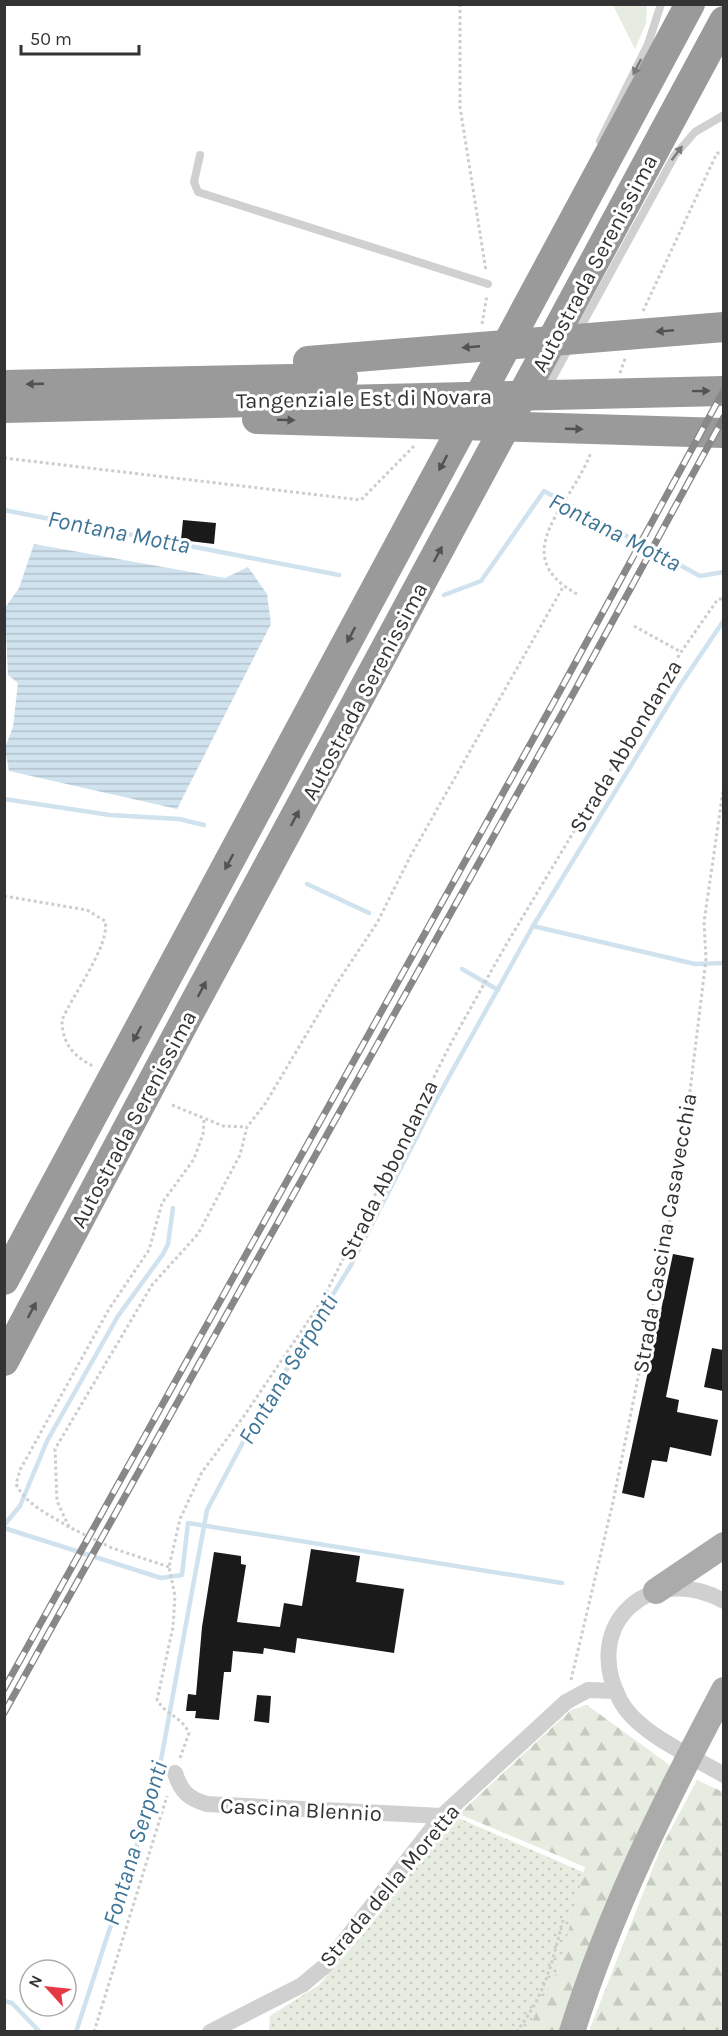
<svg xmlns="http://www.w3.org/2000/svg" width="728" height="2036" font-family="Karla,sans-serif">
<style>
.grass{fill:url(#grass-dots)}
.forest{fill:url(#forest-firs)}
.garden{fill:#e6ecdf}
.water{fill:url(#water-rules)}
.lines{fill:none;stroke-linecap:round;stroke-linejoin:round}
.stream{stroke:#cfe2ee;stroke-width:4.5}
.building{fill:#1a1a1a}
.path{stroke:#cdcdcd;stroke-width:3;stroke-dasharray:3 3;stroke-linecap:butt}
.lane{stroke:#d0d0d0;stroke-width:8}
.street{stroke:#d0d0d0;stroke-width:16}
.primary{stroke:#ababab;stroke-width:26}
.highway{stroke:#9a9a9a;stroke-width:30}
.rail-casing{stroke:#888;stroke-width:7}
.rail{stroke:#fff;stroke-width:4.5;stroke-dasharray:14;stroke-linecap:butt}
.oneway{fill:#7a7a7a}
.oneway2{fill:#525252}
.labels{text-anchor:middle;stroke-width:6;stroke-linejoin:round;paint-order:stroke}
.street-label{font-size:22px;fill:#333;stroke:#fff}
.water-label{font-size:24px;font-style:italic;fill:#3f7597;stroke:#fff}
</style>
<defs>
<pattern id="grass-dots" width="8" height="8" patternUnits="userSpaceOnUse" patternTransform="scale(1.5)"><rect width="8" height="8" fill="#e6ecdf"/><path d="M2 2h.1M6 6h.1" fill="none" stroke="#c6cbc0" stroke-width="1.8" stroke-linecap="round"/></pattern>
<pattern id="forest-firs" width="22" height="20" patternUnits="userSpaceOnUse" patternTransform="scale(1.5)"><rect width="22" height="20" fill="#e6ecdf"/><path d="M5 1l3.5 6h-7zM16 11l3.5 6h-7z" fill="#c6cbc0"/></pattern>
<pattern id="water-rules" width="6" height="5" patternUnits="userSpaceOnUse" patternTransform="scale(1.5)"><rect width="6" height="5" fill="#cfe2ee"/><path d="M0 2.5h6" fill="none" stroke="#b2c2cd"/></pattern>
</defs>
<rect width="100%" height="100%" fill="#fff"/>
<!-- grass -->
<polygon class="grass" points="456,1817 585,1873 559,1968 529,2030 269,2032 270,2016 319,1985 366,1931 427,1851"/>
<!-- forest -->
<g class="forest">
<polygon points="587,1705 671,1766 560,2031 527,2031 559,1968 585,1867 459,1814 571,1710"/>
<polygon points="697,1780 723,1792 723,2031 589,2031 660,1850"/>
</g>
<!-- garden -->
<polygon class="garden" points="613,5 647,5 646,23 635,49"/>
<!-- water -->
<polygon class="water" points="34,544 225,578 248,567 267,594 271,624 177,809 9,771 5,748 13,727 18,683 8,675 5,608 19,588"/>
<g class="lines">
<!-- stream -->
<g class="stream">
<polyline points="4,510 339,575"/>
<polyline points="444,595 481,581 544,491 700,576 724,572"/>
<polyline points="4,799 110,815 179,819 204,825"/>
<polyline points="307,884 369,913"/>
<polyline points="533,926 679,687 724,620"/>
<polyline points="462,969 498,990"/>
<polyline points="4,1525 20,1506 47,1441 118,1316 163,1254 168,1244 173,1208"/>
<polyline points="4,1528 161,1578 182,1575 188,1523 562,1583"/>
<polyline points="4,2001 12,2003 40,2032"/>
<polyline points="76,2032 156,1787 207,1510 250,1429 351,1265 431,1109 533,926 695,964 724,963"/>
</g>
</g>
<!-- building -->
<g class="building">
<polygon points="183,520 216,523 214,544 181,540"/>
<polygon points="673,1254 694,1258 666,1397 679,1400 677,1412 718,1420 711,1456 670,1447 667,1462 652,1460 644,1498 622,1493"/>
<polygon points="712,1348 723,1350 723,1391 704,1387"/>
<polygon points="311,1549 360,1556 356,1582 404,1589 394,1653 297,1638 295,1653 264,1648 263,1654 233,1651 231,1672 224,1672 219,1720 195,1718 196,1711 186,1711 188,1694 196,1695 202,1627 214,1552 241,1556 241,1564 246,1565 237,1622 280,1627 284,1603 302,1606"/>
<polygon points="257,1695 271,1696 269,1723 254,1721"/>
</g>
<g class="lines">
<!-- path -->
<g class="path">
<polyline points="460,4 460,107 486,271"/>
<polyline points="643,311 717,153 724,154"/>
<polyline points="482,324 487,295"/>
<polyline points="620,373 626,356"/>
<polyline points="4,458 361,500 415,445"/>
<path d="M577,594C504,554 573,504 591,452"/>
<polyline points="634,626 681,652"/>
<path d="M4,896L87,910L105,921C111,944 72,996 62,1020C62,1044 74,1057 95,1067"/>
<polyline points="172,1105 223,1126 247,1127"/>
<path d="M69,1527C50,1515 26,1505 16,1484L20,1470L109,1309L149,1250L162,1203L194,1159L203,1134L204,1120"/>
<polyline points="169,1567 112,1548 69,1527 57,1501 55,1449 152,1285 198,1234 240,1155 247,1127 265,1104 337,983 377,923 410,857 563,587"/>
<polyline points="571,1680 613,1502 681,1165 706,959 704,922 724,784"/>
<path d="M180,1758L189,1733C180,1715 167,1716 157,1700L173,1627L175,1596L169,1567L180,1519L202,1472L244,1416L323,1299L450,1045L503,950L681,652L718,599H724"/>
<polyline points="94,2032 167,1796"/>
<path d="M516,2032C545,1996 552,1963 563,1920"/>
</g>
<!-- lane -->
<g class="lane">
<polyline points="600,141 648,44 661,4"/>
<polyline points="200,155 194,182 198,192 488,284"/>
<polyline points="578,332 675,155 695,132 724,115"/>
<polyline points="546,390 570,346"/>
</g>
<!-- street -->
<g class="street">
<path d="M724,1601C651,1561 580,1624 620,1700C637,1733 692,1756 724,1775"/>
<path d="M175,1773C181,1792 189,1799 207,1804L442,1816"/>
<polyline points="210,2032 302,1985 325,1966 442,1816 566,1702 588,1690 616,1691"/>
</g>
<!-- primary -->
<g class="primary">
<polyline points="656,1591 724,1545"/>
<path d="M572,2032C610,1911 665,1801 724,1690"/>
</g>
<!-- highway -->
<g class="highway">
<polyline points="308,361 724,327"/>
<polyline points="4,385 343,378"/>
<polyline points="4,408 724,391"/>
<polyline points="257,419 724,433"/>
<polyline points="4,1280 690,4"/>
<polyline points="4,1361 188,1015 724,21"/>
</g>
<!-- rail casing -->
<g class="rail-casing">
<g id="rail">
<polyline points="4,1689 561,689 724,390"/>
<polyline points="4,1713 573,694 724,417"/>
</g>
</g>
<!-- rail -->
<use href="#rail" class="rail"/>
</g>
<!-- one-way arrows -->
<defs><path id="oneway-solid" d="M-6-.8H1V-3.2L6.5 0L1 3.2V.8H-6Z" transform="scale(1.5)"/></defs>
<g class="oneway">
<use href="#oneway-solid" transform="translate(637 67) rotate(117)"/>
<use href="#oneway-solid" transform="translate(677 153) rotate(-53)"/>
</g>
<g class="oneway2">
<use href="#oneway-solid" transform="translate(665 331) rotate(175)"/>
<use href="#oneway-solid" transform="translate(471 347) rotate(175)"/>
<use href="#oneway-solid" transform="translate(35 384) rotate(178)"/>
<use href="#oneway-solid" transform="translate(701 391) rotate(-1)"/>
<use href="#oneway-solid" transform="translate(286 420) rotate(2)"/>
<use href="#oneway-solid" transform="translate(574 429) rotate(2)"/>
<use href="#oneway-solid" transform="translate(443 463) rotate(118)"/>
<use href="#oneway-solid" transform="translate(438 554) rotate(-62)"/>
<use href="#oneway-solid" transform="translate(351 635) rotate(118)"/>
<use href="#oneway-solid" transform="translate(295 818) rotate(-62)"/>
<use href="#oneway-solid" transform="translate(229 862) rotate(118)"/>
<use href="#oneway-solid" transform="translate(202 989) rotate(-62)"/>
<use href="#oneway-solid" transform="translate(137 1034) rotate(118)"/>
<use href="#oneway-solid" transform="translate(32 1310) rotate(-62)"/>
</g>
<g class="labels">
<!-- street labels -->
<g class="street-label">
<text transform="translate(594 263) rotate(-62)" y="8">Autostrada Serenissima</text>
<text transform="translate(364 398) rotate(-1)" y="8">Tangenziale Est di Novara</text>
<text transform="translate(364 691) rotate(-62)" y="8">Autostrada Serenissima</text>
<text transform="translate(625 746) rotate(-59)" y="8">Strada Abbondanza</text>
<text transform="translate(133 1119) rotate(-62)" y="8">Autostrada Serenissima</text>
<text transform="translate(388 1170) rotate(-64)" y="8">Strada Abbondanza</text>
<text transform="translate(664 1233) rotate(-80)" y="8">Strada Cascina Casavecchia</text>
<text transform="translate(301 1809) rotate(3)" y="8">Cascina Blennio</text>
<text transform="translate(389 1885) rotate(-50)" y="8">Strada della Moretta</text>
</g>
<!-- water labels -->
<g class="water-label">
<text transform="translate(119 532) rotate(11)" y="8">Fontana Motta</text>
<text transform="translate(615 532) rotate(27)" y="8">Fontana Motta</text>
<text transform="translate(288 1369) rotate(-59)" y="8">Fontana Serponti</text>
<text transform="translate(135 1843) rotate(-73)" y="8">Fontana Serponti</text>
</g>
</g>
<!-- border -->
<rect width="728" height="2036" fill="none" stroke="#333333" stroke-width="12"/>
<!-- north arrow -->
<g transform="translate(48 1988) rotate(297)"><circle r="28" fill="#ffffff" stroke="#adadad" stroke-width="1.5"/>
<path d="M0-4.5L10 22L0 15L-10 22Z" fill="#e63946"/>
<text y="-9" font-size="16" font-weight="bold" text-anchor="middle" fill="#333333">N</text>
</g>
<!-- scale -->
<path d="M21 45v9h118v-9" fill="none" stroke="#333333" stroke-width="3"/>
<text x="30" y="45" font-size="18" fill="#333333" stroke="#ffffff" stroke-width="4.5" paint-order="stroke">50 m</text>
</svg>
